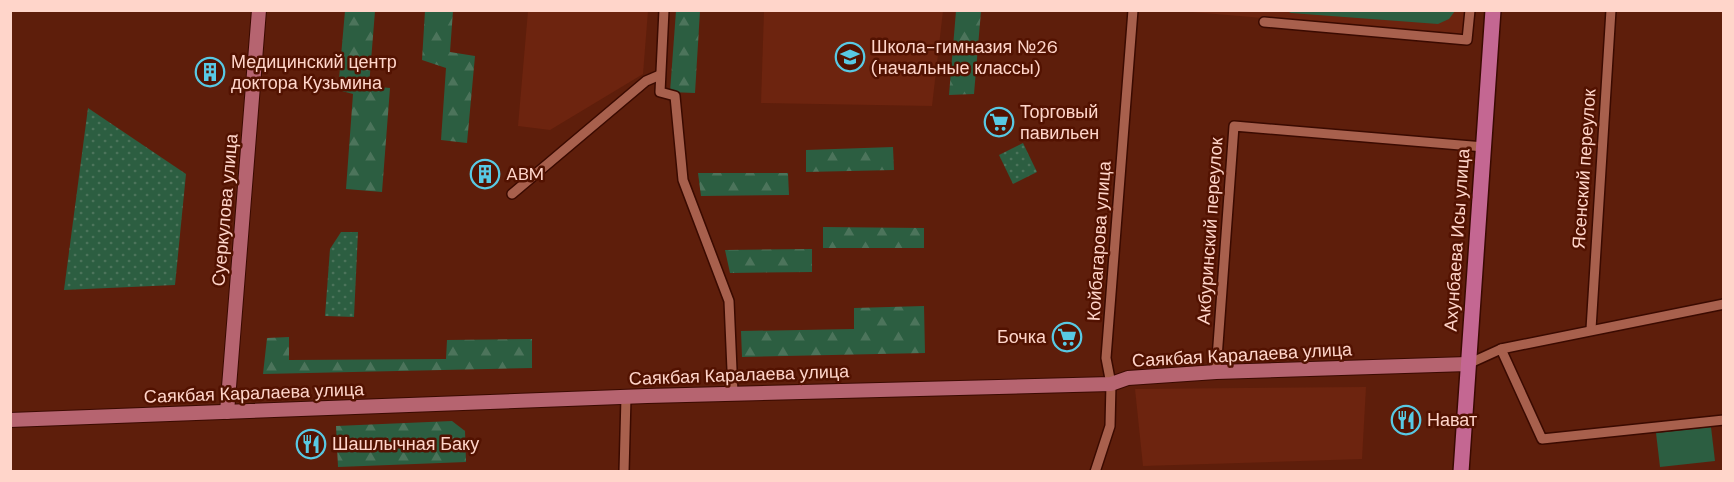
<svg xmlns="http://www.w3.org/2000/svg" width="1734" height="482" font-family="'DM Sans',sans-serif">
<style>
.built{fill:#6d240f}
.grass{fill:#2c5e41}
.forest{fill:url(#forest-firs)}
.park{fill:url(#park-dots)}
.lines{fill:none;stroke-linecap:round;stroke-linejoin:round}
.street-casing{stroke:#3a0a00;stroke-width:12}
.secondary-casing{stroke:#3a0a00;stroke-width:16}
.primary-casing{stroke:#3a0a00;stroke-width:18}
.street{stroke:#a8604d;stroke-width:9}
.secondary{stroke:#b66470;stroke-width:14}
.primary{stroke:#c46792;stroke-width:15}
.labels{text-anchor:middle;stroke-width:5;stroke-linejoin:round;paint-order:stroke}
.poi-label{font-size:18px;fill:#ffd5ca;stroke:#521201;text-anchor:start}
.street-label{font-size:18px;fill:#ffd5ca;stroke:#521201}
</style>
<defs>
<pattern id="forest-firs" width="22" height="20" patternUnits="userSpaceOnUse" patternTransform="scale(1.5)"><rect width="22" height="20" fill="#2c5e41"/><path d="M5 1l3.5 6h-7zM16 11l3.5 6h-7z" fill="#4c745b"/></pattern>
<pattern id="park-dots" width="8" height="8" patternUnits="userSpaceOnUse" patternTransform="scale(1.5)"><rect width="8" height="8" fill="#2c5e41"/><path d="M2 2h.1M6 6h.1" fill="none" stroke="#4c745b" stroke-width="1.8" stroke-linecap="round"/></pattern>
</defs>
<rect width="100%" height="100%" fill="#5e1e0b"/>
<!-- built -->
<g class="built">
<polygon points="1168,10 1465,11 1463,35"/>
<polygon points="528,11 648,11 643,74 550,130 518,126"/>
<polygon points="764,11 943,11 932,106 761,103"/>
<polygon points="1366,387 1362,459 1143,466 1135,389"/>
</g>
<!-- grass -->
<g class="grass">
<polygon points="1287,11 1455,11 1449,19 1438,24 1291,13"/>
<polygon points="1711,427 1715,461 1660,467 1656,433"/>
</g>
<!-- forest -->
<g class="forest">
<polygon points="345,11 375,11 369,86 390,88 382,192 346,189 353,94 338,90"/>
<polygon points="425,11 453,11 450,52 475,56 467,143 441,140 446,68 422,60"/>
<polygon points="676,11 700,11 695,93 670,92"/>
<polygon points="956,11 981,11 974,94 949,95"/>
<polygon points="893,147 894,170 806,172 806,150"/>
<polygon points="698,173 788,173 789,195 701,196"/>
<polygon points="823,227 924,228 924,248 823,248"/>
<polygon points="812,249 812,272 730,273 725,250"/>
<polygon points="924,306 925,353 742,357 741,331 854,329 854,308"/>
<polygon points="289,337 289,360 446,359 447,340 532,339 532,368 263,374 267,338"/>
<polygon points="452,421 465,431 466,462 338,467 336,426"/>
</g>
<!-- park -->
<g class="park">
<polygon points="88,108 186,174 175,285 64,290"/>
<polygon points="1023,143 1037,172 1013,184 999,155"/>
<polygon points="341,232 358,232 354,317 325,316 330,249"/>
</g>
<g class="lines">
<!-- street casing -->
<g class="street-casing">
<g id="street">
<polyline points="664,10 660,92 675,96 683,180 729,301 733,393"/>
<polyline points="1264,22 1467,40 1470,10"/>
<polyline points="512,194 646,81 660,75"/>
<polyline points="1591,329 1611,10"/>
<polyline points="1501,349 1724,304"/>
<polyline points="1468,364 1501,349 1542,439 1724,420"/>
<polyline points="1216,372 1234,126 1484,147"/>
<polyline points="624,472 626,397"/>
<polyline points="1095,472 1110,426 1111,384 1106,358 1133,10"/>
</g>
</g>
<!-- secondary casing -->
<g class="secondary-casing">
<g id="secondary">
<polyline points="227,412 259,10"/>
<polyline points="10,420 647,396 1111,384 1128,378 1216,372 1468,364"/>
</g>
</g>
<!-- primary casing -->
<g class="primary-casing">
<polyline id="primary" points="1461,472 1493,10"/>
</g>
<!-- street -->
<use href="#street" class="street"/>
<!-- secondary -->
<use href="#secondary" class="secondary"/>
<!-- primary -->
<use href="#primary" class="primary"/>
</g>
<!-- icons -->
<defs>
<g id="school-ring" transform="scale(1.5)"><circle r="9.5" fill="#521201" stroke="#58c9e4" stroke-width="1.5"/><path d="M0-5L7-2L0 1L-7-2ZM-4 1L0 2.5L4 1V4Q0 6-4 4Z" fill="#58c9e4"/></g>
<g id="building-ring" transform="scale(1.5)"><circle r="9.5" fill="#521201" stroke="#58c9e4" stroke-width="1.5"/><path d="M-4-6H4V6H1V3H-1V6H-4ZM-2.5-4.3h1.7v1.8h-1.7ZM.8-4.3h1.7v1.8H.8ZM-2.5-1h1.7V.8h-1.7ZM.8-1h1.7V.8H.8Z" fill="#58c9e4"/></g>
<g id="supermarket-ring" transform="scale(1.5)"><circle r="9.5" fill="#521201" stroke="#58c9e4" stroke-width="1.5"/><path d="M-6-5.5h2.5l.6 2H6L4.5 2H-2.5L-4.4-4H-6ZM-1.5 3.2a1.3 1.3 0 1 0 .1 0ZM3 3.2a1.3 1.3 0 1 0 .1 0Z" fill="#58c9e4"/></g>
<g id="restaurant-ring" transform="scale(1.5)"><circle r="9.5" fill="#521201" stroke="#58c9e4" stroke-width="1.5"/><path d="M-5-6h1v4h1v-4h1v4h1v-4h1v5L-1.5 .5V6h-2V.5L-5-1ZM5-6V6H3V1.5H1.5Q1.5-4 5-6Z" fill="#58c9e4"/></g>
</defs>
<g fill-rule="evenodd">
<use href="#school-ring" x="850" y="57"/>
<use href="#building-ring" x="210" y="72"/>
<use href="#supermarket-ring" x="999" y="122"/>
<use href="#building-ring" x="485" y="174"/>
<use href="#supermarket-ring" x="1067" y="337"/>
<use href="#restaurant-ring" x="1406" y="420"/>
<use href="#restaurant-ring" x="311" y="444"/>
</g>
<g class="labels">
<!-- poi labels -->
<g class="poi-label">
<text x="871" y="53">Школа-гимназия №26<tspan x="871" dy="21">(начальные классы)</tspan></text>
<text x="231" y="68">Медицинский центр<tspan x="231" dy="21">доктора Кузьмина</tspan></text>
<text x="1020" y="118">Торговый<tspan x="1020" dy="21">павильен</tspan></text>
<text x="506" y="180">ABM</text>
<text x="1046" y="343" text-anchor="end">Бочка</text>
<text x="1427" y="426">Нават</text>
<text x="332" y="450">Шашлычная Баку</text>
</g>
<!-- street labels -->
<g class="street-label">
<text transform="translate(1584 169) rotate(-86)" y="6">Ясенский переулок</text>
<text transform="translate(225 210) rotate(-85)" y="6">Суеркулова улица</text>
<text transform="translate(1210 231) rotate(-86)" y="6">Акбуринский переулок</text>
<text transform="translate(1457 240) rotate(-86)" y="6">Ахунбаева Исы улица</text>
<text transform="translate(1099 241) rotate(-86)" y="6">Койбагарова улица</text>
<text transform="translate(1242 355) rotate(-3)" y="6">Саякбая Каралаева улица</text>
<text transform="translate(739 375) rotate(-2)" y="6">Саякбая Каралаева улица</text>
<text transform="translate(254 393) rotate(-2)" y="6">Саякбая Каралаева улица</text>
</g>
</g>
<!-- border -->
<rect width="1734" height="482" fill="none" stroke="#ffd5ca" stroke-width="24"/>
</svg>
